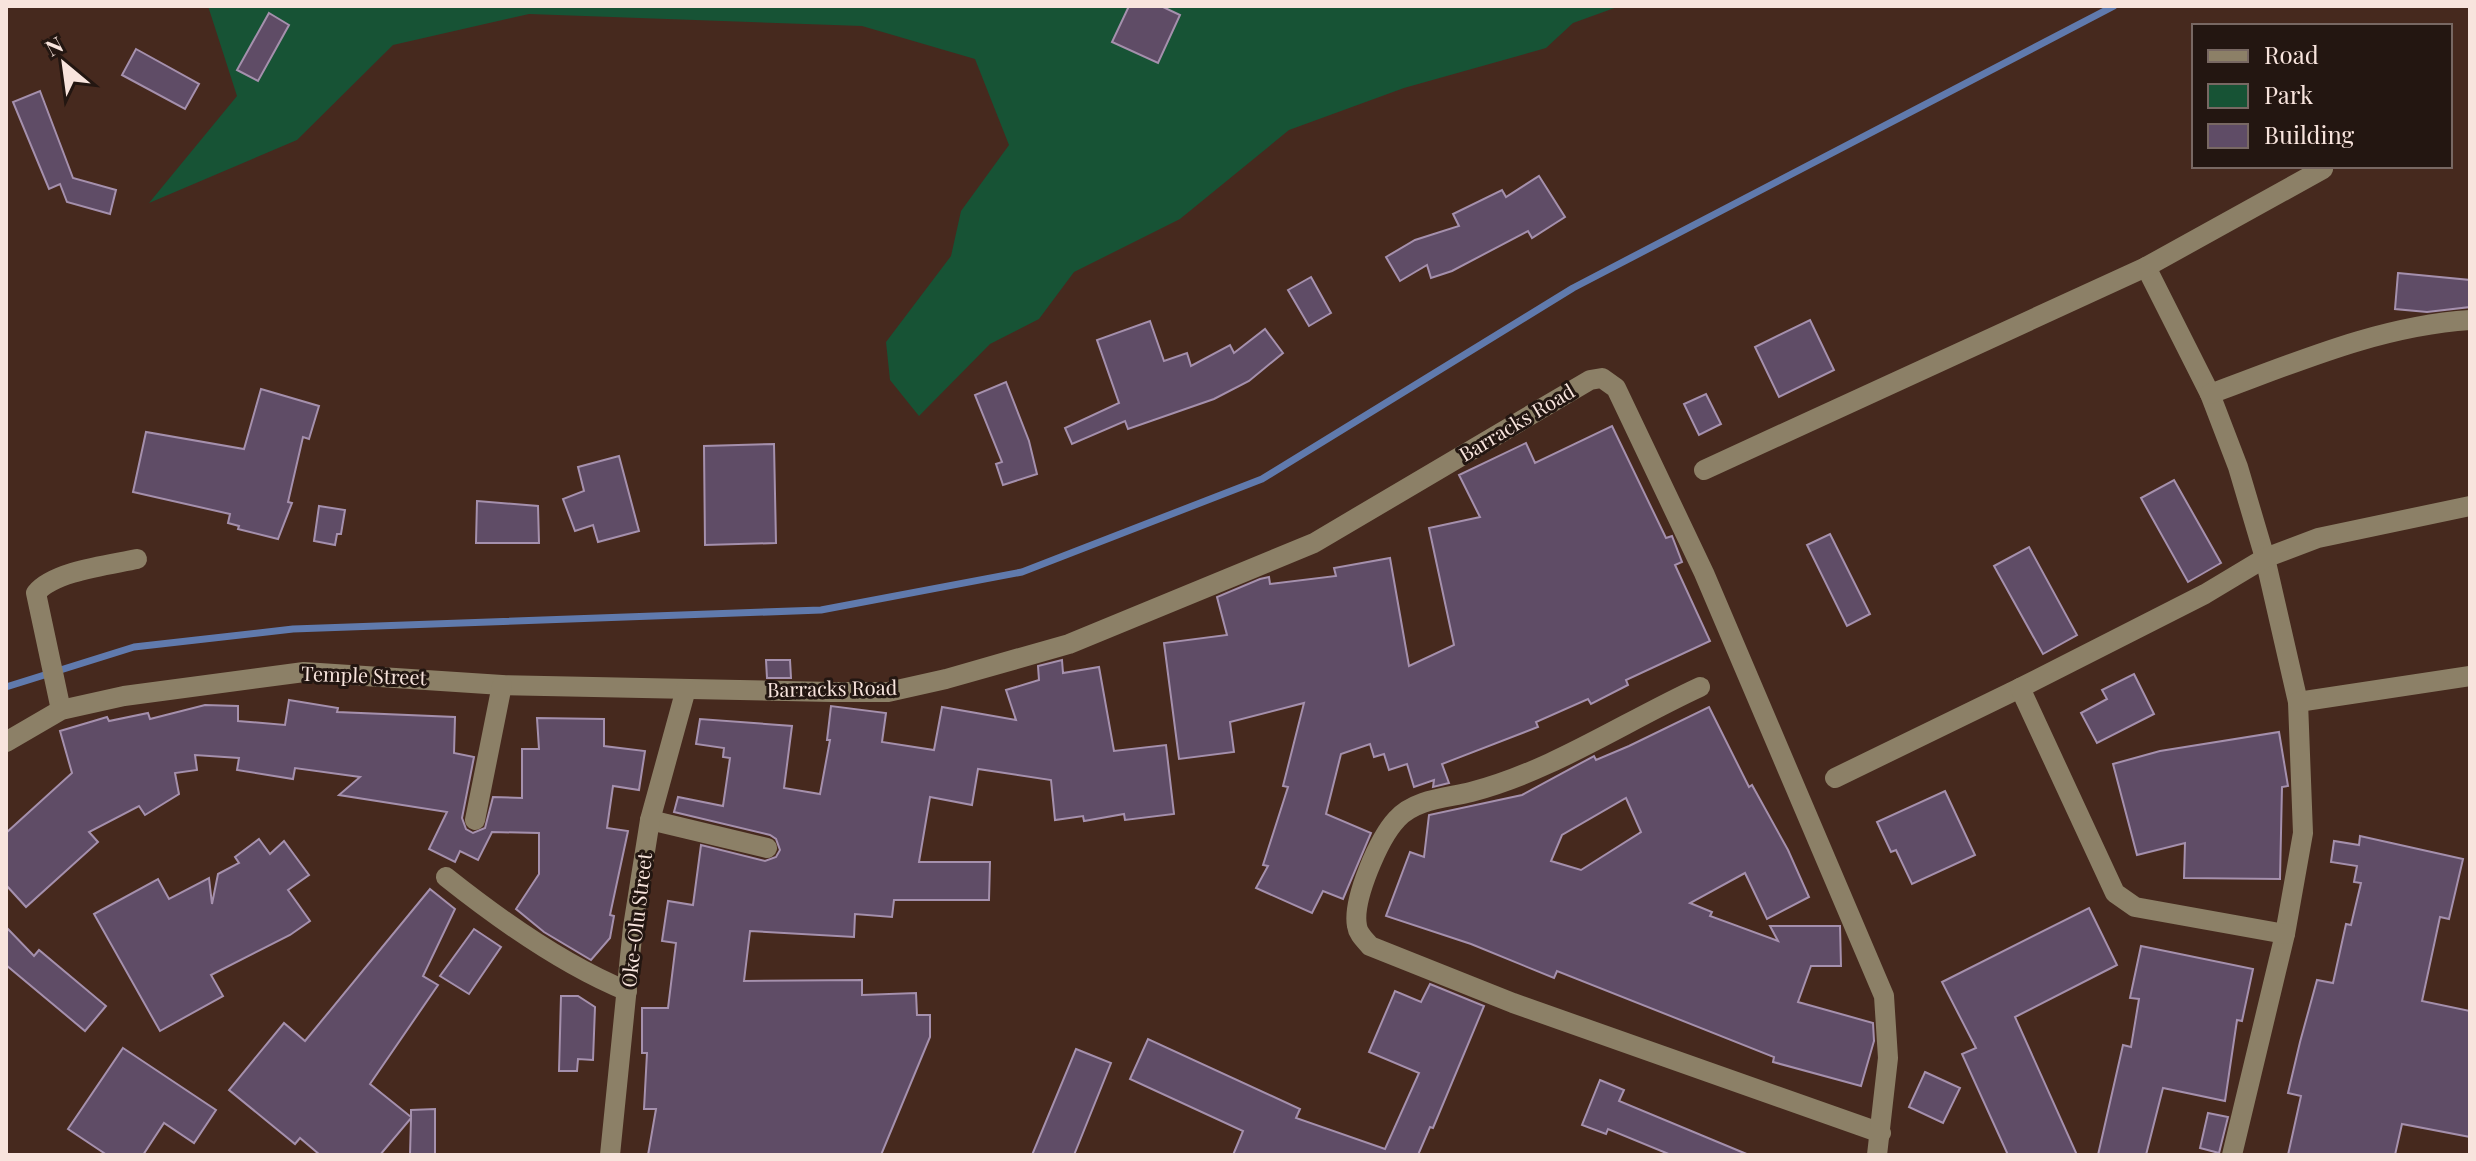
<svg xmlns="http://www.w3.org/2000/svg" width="2476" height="1161" font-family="'Playfair Display',serif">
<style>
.green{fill:#175335}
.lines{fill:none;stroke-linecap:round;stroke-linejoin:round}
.stream{stroke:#607aad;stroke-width:7}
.building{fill:#5f4c66;stroke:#a590ad;stroke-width:2;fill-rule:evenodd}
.minor{stroke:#8c8067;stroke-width:20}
.labels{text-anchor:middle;stroke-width:6;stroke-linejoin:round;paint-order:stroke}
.street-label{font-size:20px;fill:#f8e4dd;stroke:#231611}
</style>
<rect width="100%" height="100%" fill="#46291e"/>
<!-- green -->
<polygon class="green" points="208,6 1620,6 1573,23 1546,48 1404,88 1289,130 1180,219 1074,272 1039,319 990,344 919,416 890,380 886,342 951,256 961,211 1009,145 975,59 862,26 529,14 393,45 297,140 149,203 237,96"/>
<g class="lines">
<!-- stream -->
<polyline class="stream" points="6,687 134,647 293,629 821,610 1022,572 1262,479 1573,288 2114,6"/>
</g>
<!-- building -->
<g class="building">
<polygon points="1129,6 1161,6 1180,15 1158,63 1112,42"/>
<polygon points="269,13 289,25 258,81 237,70"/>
<polygon points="136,49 199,84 185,109 122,75"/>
<polygon points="40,91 73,178 116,190 110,214 67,202 60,184 49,189 13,102"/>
<polygon points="1539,176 1565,217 1532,238 1528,231 1452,271 1431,278 1427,265 1400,281 1386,257 1415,240 1459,226 1453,214 1502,190 1506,197"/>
<polygon points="2398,273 2470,280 2470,307 2427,312 2395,309"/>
<polygon points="1311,277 1331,313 1309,326 1288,290"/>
<polygon points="1810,320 1834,370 1779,397 1755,347"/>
<polygon points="1150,321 1164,361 1187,353 1191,366 1230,345 1234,353 1265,329 1283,353 1249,381 1214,399 1128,429 1125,421 1072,444 1065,428 1119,403 1097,340"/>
<polygon points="1006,382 1029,441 1037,474 1003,485 996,464 1002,462 975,395"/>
<polygon points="261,389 319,406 309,439 303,437 288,502 292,503 278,539 238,529 239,526 228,523 230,514 133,492 146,432 244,449"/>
<polygon points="1706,394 1721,424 1699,435 1684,404"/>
<polygon points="1612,426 1666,538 1672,536 1682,562 1675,565 1710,641 1626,680 1628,685 1591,704 1588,699 1536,722 1538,727 1442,764 1449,783 1433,787 1434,780 1414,787 1407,764 1389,770 1384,754 1374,757 1370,744 1341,754 1326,814 1371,833 1343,899 1323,891 1312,913 1256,888 1268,866 1263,865 1288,787 1283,786 1304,703 1230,722 1234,752 1179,759 1164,643 1227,635 1217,597 1260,579 1269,577 1270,584 1336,576 1334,568 1390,558 1409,666 1454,645 1429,528 1480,517 1459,475 1526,443 1535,463"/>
<polygon points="774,444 776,543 705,545 704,446"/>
<polygon points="619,456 639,531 598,542 593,525 575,531 563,499 584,491 578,467"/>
<polygon points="2174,480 2221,563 2188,582 2141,498"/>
<polygon points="477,501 538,506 539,543 476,543"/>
<polygon points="319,506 345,510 341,534 337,534 335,545 314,541"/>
<polygon points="1830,534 1870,614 1847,626 1807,545"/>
<polygon points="2029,547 2077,635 2043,654 1994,566"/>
<polygon points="766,660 790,660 791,678 767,678"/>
<polygon points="1062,660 1063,673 1099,667 1114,751 1166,745 1174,814 1125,820 1124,814 1084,821 1083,816 1055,820 1051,780 978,769 972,805 930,797 919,862 990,862 989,900 894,900 892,917 855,914 854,937 750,931 744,981 862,980 862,995 916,993 917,1015 930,1015 930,1037 881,1155 648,1155 656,1109 644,1109 647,1053 642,1053 642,1008 668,1008 676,943 662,941 668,901 693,905 701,845 765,861 776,857 780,850 776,839 770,835 674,812 678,797 723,806 730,758 723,757 724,748 696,744 700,719 792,726 784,788 820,794 830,740 827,740 831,706 886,713 882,742 934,750 942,707 1016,720 1006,690 1039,680 1038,666"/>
<polygon points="2134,674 2154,714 2097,743 2081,713 2107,699 2102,690"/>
<polygon points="289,700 338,708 337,712 455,717 454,753 474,757 462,818 466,829 473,833 485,828 493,797 522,798 522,749 539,749 537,718 604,719 604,746 645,751 639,790 613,786 607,828 628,831 610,915 614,916 610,938 591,960 544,932 516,909 539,874 539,833 492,832 478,860 460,851 455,862 429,849 447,812 339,795 360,777 295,768 293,779 237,770 239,758 195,755 197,770 175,773 179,794 145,815 139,806 89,832 98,842 26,907 6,885 6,833 72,773 60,731 107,717 109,721 148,713 150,719 205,705 238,706 238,721 285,725"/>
<path d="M1709,707L1749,787L1752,785L1788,850L1809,897L1767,919L1745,873L1690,903L1712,912L1710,916L1778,941L1770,926H1840L1841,966H1811L1798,1002L1873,1023L1874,1041L1861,1086L1773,1062L1774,1057L1557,971L1554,978L1471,944L1386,916L1410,852L1424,857L1429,815L1522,795L1594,756L1596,760L1629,746ZM1626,798L1641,832L1581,870L1551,861L1562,835Z"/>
<polygon points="2279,732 2288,786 2282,787 2280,879 2184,878 2185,843 2137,855 2113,764 2160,751"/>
<polygon points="1945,791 1975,855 1912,884 1896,850 1891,852 1877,822"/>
<polygon points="2360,836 2463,859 2449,919 2440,917 2422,1001 2470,1011 2470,1137 2402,1124 2395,1155 2288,1155 2301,1096 2288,1093 2300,1042 2317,980 2333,983 2346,924 2351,925 2361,883 2354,882 2357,866 2331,862 2334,841 2359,845"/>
<polygon points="259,839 270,854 284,841 309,875 288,890 310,921 290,935 211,975 223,996 160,1031 94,914 158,879 169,899 209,878 212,904 218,874 239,863 235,857"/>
<polygon points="430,889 455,909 423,976 438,985 370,1084 411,1117 411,1110 435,1109 435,1155 410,1155 411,1118 380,1155 320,1155 300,1138 295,1144 229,1090 284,1023 305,1041"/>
<polygon points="2089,908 2117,965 2015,1017 2077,1155 2008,1155 1962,1054 1976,1048 1942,982"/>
<polygon points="6,927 34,956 39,950 106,1006 85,1031 6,965"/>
<polygon points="474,929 501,947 469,994 440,976"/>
<polygon points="2141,946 2253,969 2242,1021 2237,1020 2225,1101 2163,1088 2146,1155 2098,1155 2123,1045 2131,1047 2139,999 2130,998"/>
<polygon points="1430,984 1484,1006 1433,1128 1430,1127 1418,1155 1233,1155 1243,1131 1130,1079 1148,1039 1300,1109 1296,1118 1385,1149 1419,1073 1369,1052 1395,991 1421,1002"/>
<polygon points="561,996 578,996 595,1007 593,1060 578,1059 577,1071 559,1071"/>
<polygon points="123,1048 216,1110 194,1143 164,1123 143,1155 107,1155 68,1129"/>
<polygon points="1076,1049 1111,1063 1074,1155 1032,1155"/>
<polygon points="1925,1072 1960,1088 1943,1123 1909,1107"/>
<polygon points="1600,1080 1624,1090 1619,1101 1749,1155 1671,1155 1608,1129 1606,1134 1582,1125"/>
<polygon points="2208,1113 2228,1117 2219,1153 2200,1148"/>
</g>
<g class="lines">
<!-- minor -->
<g class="minor">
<polyline points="2146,267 2210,394 2238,467 2265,558 2298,702 2303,833 2285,934 2232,1155"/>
<path d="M2210,394C2295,363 2378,326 2470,320"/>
<polyline points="1704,470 2146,267 2323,169"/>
<path d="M1700,687C1624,722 1552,771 1471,792C1447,798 1415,799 1397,819C1379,838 1352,900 1357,926C1358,934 1365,940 1370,946L1513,1003L1881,1133"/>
<polyline points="2298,702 2470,676"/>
<path d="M61,710L36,593C54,571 109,565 137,559"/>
<polyline points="6,742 61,710 124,696 304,672 502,685 832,692 888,692 946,679 1069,644 1314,543 1590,380 1602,378 1616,388 1704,573 1884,996 1888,1058 1877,1155"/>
<polyline points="1835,778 2020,688"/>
<polyline points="475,820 502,685"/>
<polyline points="650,820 767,848"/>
<path d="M446,877C500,920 563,965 627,991"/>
<polyline points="2285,934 2135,907 2115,893 2020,688 2205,594 2265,558 2318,538 2470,506"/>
<polyline points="610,1155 633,927 650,820 686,689"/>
</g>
</g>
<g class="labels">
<!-- street labels -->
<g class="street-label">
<text transform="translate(1517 423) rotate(-31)" y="7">Barracks Road</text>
<text transform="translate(364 676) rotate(2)" y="7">Temple Street</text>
<text transform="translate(832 689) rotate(-1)" y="7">Barracks Road</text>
<text transform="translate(637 920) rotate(-83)" y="7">Oke-Olu Street</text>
</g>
</g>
<!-- border -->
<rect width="2476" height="1161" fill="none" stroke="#f8e4dd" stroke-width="16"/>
<!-- legend -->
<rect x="2192" y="24" width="260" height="144" fill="#231611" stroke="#786863" stroke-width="2"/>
<rect x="2208" y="50" width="40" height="12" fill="#8c8067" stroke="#786863" stroke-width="2"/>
<text x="2264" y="64" font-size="24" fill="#f8e4dd">Road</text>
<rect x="2208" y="84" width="40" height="24" fill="#175335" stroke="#786863" stroke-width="2"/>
<text x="2264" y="104" font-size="24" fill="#f8e4dd">Park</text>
<rect x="2208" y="124" width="40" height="24" fill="#5f4c66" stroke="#786863" stroke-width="2"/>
<text x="2264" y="144" font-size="24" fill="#f8e4dd">Building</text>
<!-- north arrow -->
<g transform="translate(64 64) rotate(331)" stroke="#231611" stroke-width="6" paint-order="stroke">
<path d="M0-6L14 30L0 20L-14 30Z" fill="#f8e4dd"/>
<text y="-12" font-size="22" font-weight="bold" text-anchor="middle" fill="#f8e4dd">N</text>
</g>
</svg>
